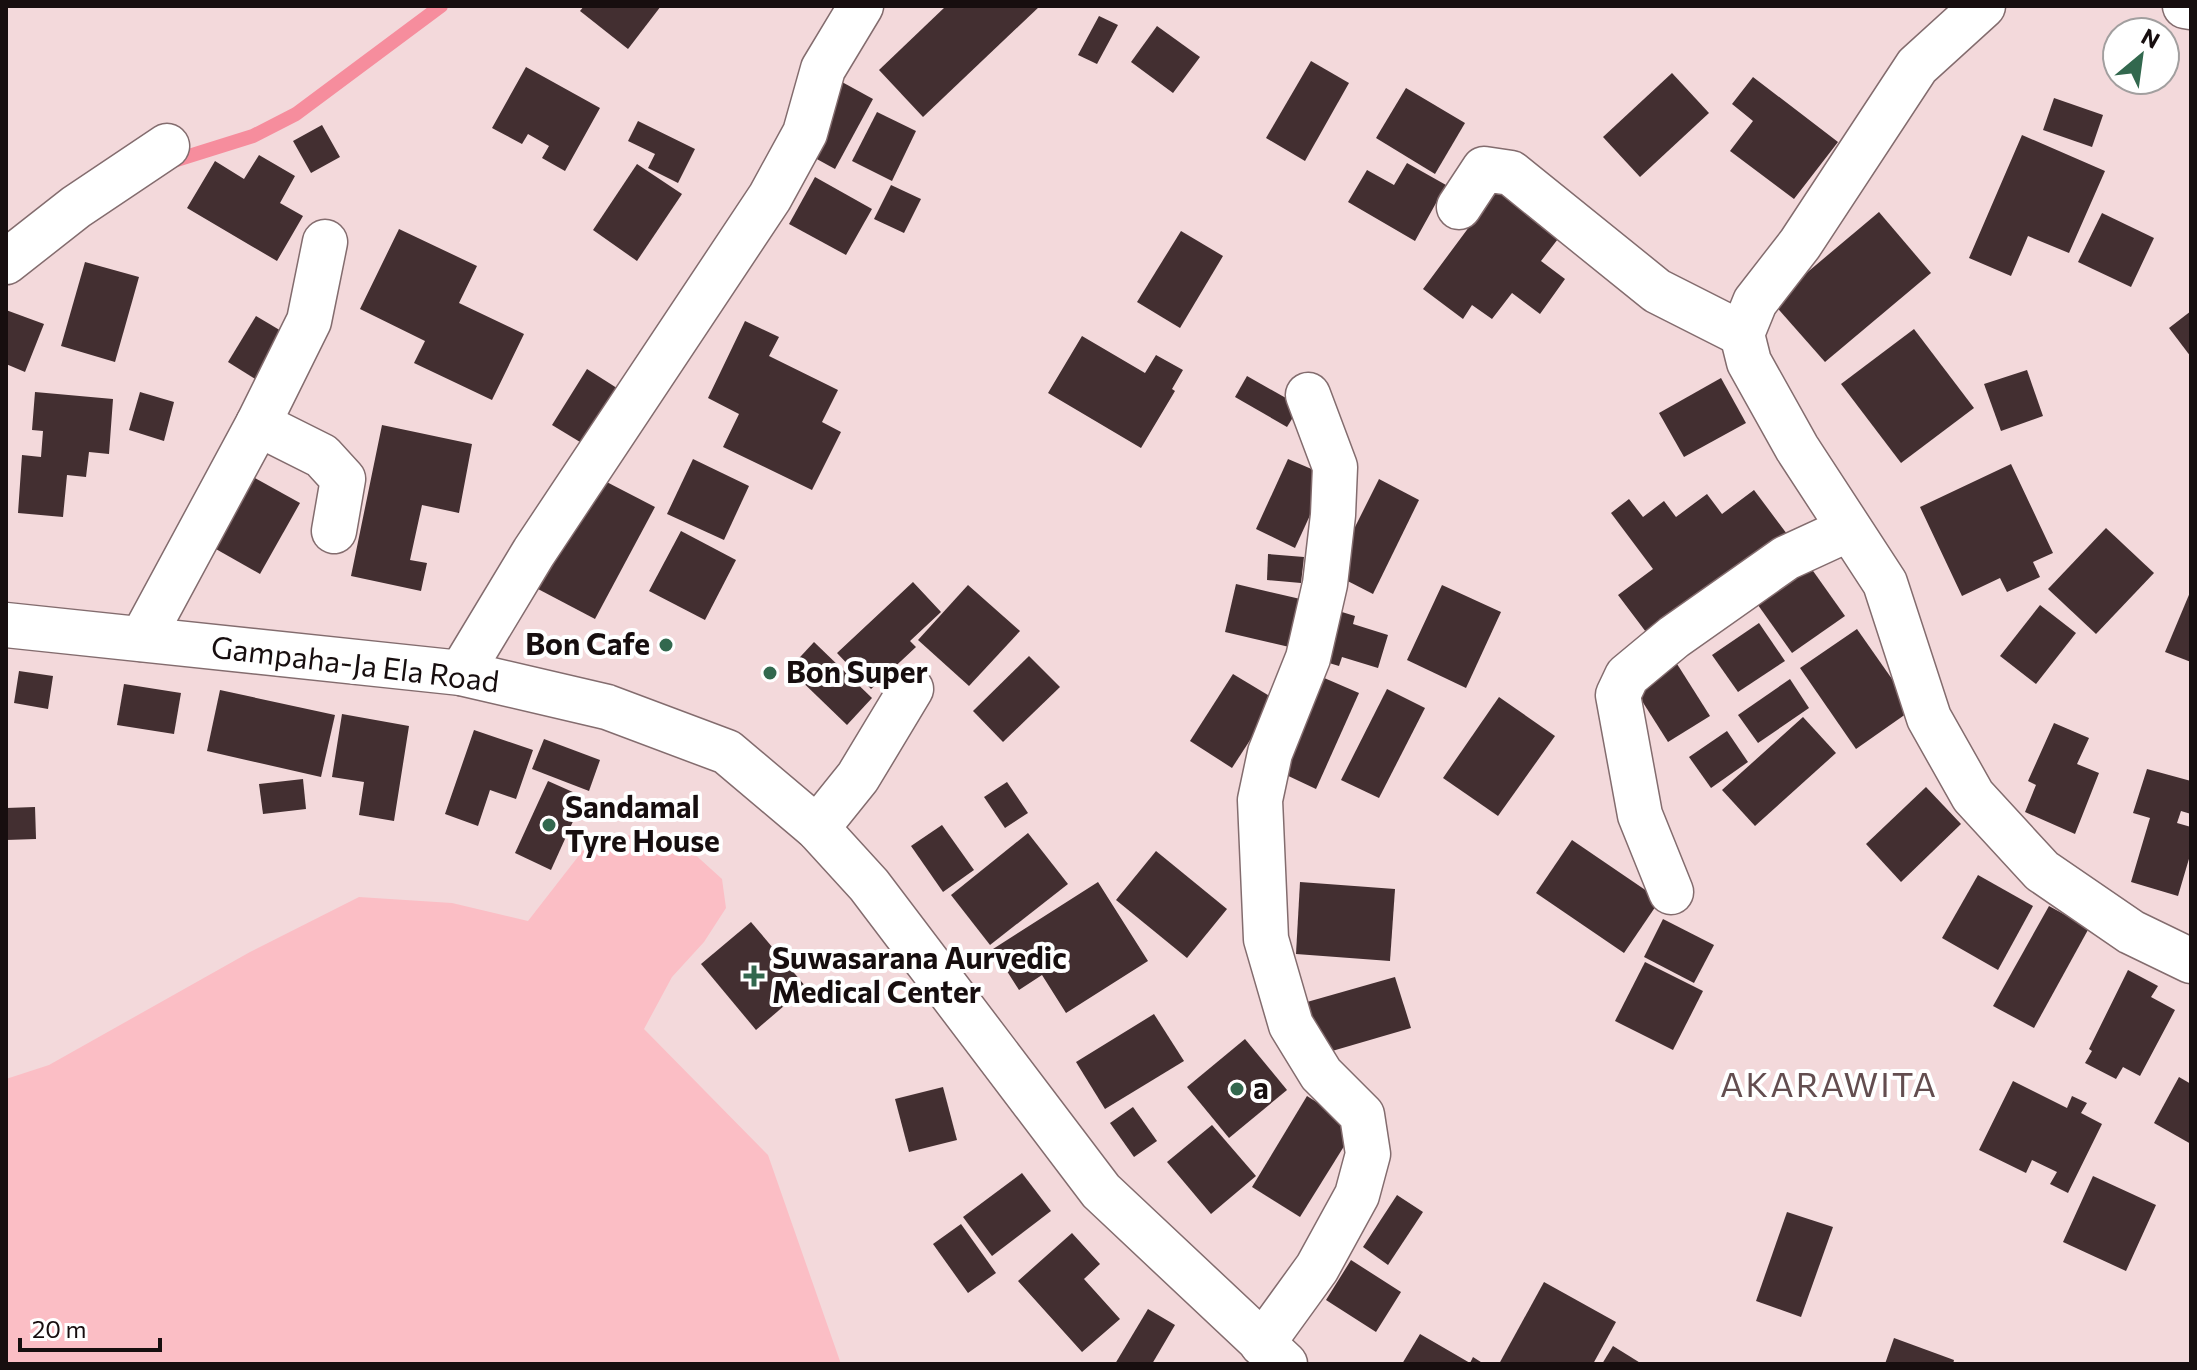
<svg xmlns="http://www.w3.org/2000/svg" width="2197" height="1370" font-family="Commissioner,sans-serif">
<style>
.green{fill:#fbbec5}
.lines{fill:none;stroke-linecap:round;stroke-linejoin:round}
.stream{stroke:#f68d9d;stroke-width:14}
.building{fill:#432f31}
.minor-casing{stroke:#836c6e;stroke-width:47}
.highway-casing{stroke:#836c6e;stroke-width:47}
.minor{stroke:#fff;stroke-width:44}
.highway{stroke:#fff;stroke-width:44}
.poi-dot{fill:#32684e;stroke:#fff;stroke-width:3}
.labels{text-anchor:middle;stroke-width:8;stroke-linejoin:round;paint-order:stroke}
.poi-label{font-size:30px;font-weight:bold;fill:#170e0f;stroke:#fff;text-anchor:start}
.street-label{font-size:30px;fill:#170e0f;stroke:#fff}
.quarter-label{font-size:34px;letter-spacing:2px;fill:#634d4f;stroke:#fff}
</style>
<rect width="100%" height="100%" fill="#f3d9db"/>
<!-- green -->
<polygon class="green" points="632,835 690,850 722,879 726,908 704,942 672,977 644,1029 768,1155 841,1364 6,1364 6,1079 49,1065 250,952 359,897 452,903 528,921 591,840"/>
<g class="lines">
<!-- stream -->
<polyline class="stream" points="170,162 253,136 296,114 441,6"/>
</g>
<!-- building -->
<g class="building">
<polygon points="584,6 661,6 628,49 580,11"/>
<polygon points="946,6 1040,6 923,117 879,70"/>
<polygon points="1099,16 1118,25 1097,64 1078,55"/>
<polygon points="1157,26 1200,57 1173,93 1131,62"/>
<polygon points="1311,61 1349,83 1305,161 1266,138"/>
<polygon points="526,67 600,108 565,171 542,158 549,146 528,134 522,144 492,128"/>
<polygon points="1672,73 1709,113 1640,177 1603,137"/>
<polygon points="1753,77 1838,142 1794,199 1730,151 1753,121 1732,104"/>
<polygon points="842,82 873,99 835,169 804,152"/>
<polygon points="1406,88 1465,123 1435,174 1376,138"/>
<polygon points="2054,98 2103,115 2092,147 2043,130"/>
<polygon points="877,112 916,131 892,181 852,161"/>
<polygon points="638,121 695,149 678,183 648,168 655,154 628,141"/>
<polygon points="322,125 340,157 311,173 293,141"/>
<polygon points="2022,135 2105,171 2069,253 2028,236 2011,276 1969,258"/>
<polygon points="259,155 295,176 280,203 303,216 277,261 187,208 215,161 244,179"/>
<polygon points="1407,163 1446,185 1415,241 1348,202 1367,170 1394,185"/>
<polygon points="637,164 682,194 637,261 593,230"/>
<polygon points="815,177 872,209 846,255 789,224"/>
<polygon points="891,185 921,199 904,233 874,219"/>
<polygon points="1498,188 1561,235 1541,261 1565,279 1540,314 1512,293 1492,319 1472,305 1463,319 1423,289"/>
<polygon points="1879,212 1931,273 1825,362 1772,302"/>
<polygon points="2102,213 2154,238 2131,287 2078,262"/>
<polygon points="399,229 477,266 459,303 524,334 492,400 414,363 425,341 360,309"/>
<polygon points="1181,231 1223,256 1180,328 1137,302"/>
<polygon points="85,262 139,277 115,362 61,346"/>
<polygon points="6,310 44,324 25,372 6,364"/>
<polygon points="2191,311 2191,357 2169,328"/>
<polygon points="256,316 288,335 260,382 228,362"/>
<polygon points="745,321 779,337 769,356 838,390 822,422 841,432 812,490 723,447 739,414 708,398"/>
<polygon points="1914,329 1974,408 1901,463 1841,384"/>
<polygon points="1082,336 1145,373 1156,355 1183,370 1172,389 1175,391 1141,448 1048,393"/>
<polygon points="587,369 620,390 585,445 552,425"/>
<polygon points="2027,370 2043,416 2001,431 1984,384"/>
<polygon points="1247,376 1300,406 1287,427 1235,397"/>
<polygon points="1721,378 1746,423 1684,457 1659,413"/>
<polygon points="35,392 113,399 109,454 89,452 86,477 67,475 63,517 18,513 22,455 41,457 43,431 32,430"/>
<polygon points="140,392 174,402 164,441 129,430"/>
<polygon points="382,425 472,444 459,513 422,505 410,560 427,563 421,591 351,576"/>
<polygon points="693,459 749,486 724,540 667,514"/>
<polygon points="1288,459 1328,476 1295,548 1256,529"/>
<polygon points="2011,464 2053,553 2033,562 2040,577 2007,592 2000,578 1962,596 1920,507"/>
<polygon points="246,473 300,503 260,574 207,544"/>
<polygon points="597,477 655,507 595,619 538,589"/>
<polygon points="1379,479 1419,500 1373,594 1332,573"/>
<polygon points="1754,490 1787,534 1649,636 1618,595 1653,569 1611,513 1629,499 1643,517 1664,501 1676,517 1707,494 1722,514"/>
<polygon points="2106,528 2154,573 2096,634 2048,589"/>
<polygon points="681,531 736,560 705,620 649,591"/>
<polygon points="1268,554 1304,557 1301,583 1267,580"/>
<polygon points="1806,561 1845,616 1792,653 1753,598"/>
<polygon points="913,582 941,612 910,641 916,647 871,689 837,653"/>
<polygon points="1236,584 1309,601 1298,649 1225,632"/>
<polygon points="968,585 1020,631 969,686 918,640"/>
<polygon points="1442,585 1501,612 1466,688 1407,660"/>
<polygon points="2191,590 2191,662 2165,652"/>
<polygon points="2040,605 2076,633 2036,684 2000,656"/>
<polygon points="1332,609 1355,616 1353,624 1388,635 1378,668 1342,657 1339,666 1316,659"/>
<polygon points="1759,623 1785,661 1738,692 1712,655"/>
<polygon points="1857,629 1913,709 1856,749 1800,668"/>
<polygon points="814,642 872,698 847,725 789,669"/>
<polygon points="1029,656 1060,687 1003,742 973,711"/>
<polygon points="1672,656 1710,716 1668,742 1630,682"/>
<polygon points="19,671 53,676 48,709 14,703"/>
<polygon points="1308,671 1359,693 1316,789 1282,773"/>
<polygon points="1233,674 1276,700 1232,768 1190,741"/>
<polygon points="1790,679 1809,708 1758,743 1738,715"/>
<polygon points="124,684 181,693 174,734 117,725"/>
<polygon points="1387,689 1425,708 1379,798 1341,780"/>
<polygon points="220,690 335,715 321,777 207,751"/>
<polygon points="1499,697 1555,736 1498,816 1443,778"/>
<polygon points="342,714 409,726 394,821 359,815 364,782 332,777"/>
<polygon points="1803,717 1836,753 1755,826 1722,790"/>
<polygon points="2054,723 2089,738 2077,764 2099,773 2075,834 2025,812 2036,785 2028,781"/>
<polygon points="474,730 533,750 516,799 490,790 478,826 445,814"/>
<polygon points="1727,731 1748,762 1711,788 1689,757"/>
<polygon points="544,739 600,760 589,791 532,769"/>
<polygon points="2147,769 2191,781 2191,814 2181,811 2177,823 2191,827 2191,852 2178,896 2131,882 2150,818 2133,813"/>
<polygon points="303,779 306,809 263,814 259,784"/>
<polygon points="548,781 584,797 551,870 515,853"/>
<polygon points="1007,782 1028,813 1005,828 984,797"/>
<polygon points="1926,787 1961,824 1901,882 1866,844"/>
<polygon points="35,807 36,839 6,840 6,808"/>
<polygon points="942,825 974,870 943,892 911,846"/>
<polygon points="1028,833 1068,884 990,945 951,895"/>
<polygon points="1572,840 1660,900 1624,953 1536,893"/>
<polygon points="1156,851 1227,909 1187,958 1116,900"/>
<polygon points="1978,875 2033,906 1998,970 1942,938"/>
<polygon points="1098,882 1148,961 1066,1013 1042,975 1019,990 993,949"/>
<polygon points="1300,882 1395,889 1390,961 1296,954"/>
<polygon points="2049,906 2089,928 2034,1028 1993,1006"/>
<polygon points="1663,919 1714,945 1694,983 1644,957"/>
<polygon points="751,922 806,987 756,1030 701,964"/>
<polygon points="1645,962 1703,991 1673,1050 1615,1021"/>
<polygon points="2128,970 2158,986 2151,997 2175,1010 2140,1076 2123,1067 2116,1079 2085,1063 2092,1051 2089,1049"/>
<polygon points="1395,977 1411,1028 1315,1056 1300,1004"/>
<polygon points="1154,1014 1184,1061 1105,1109 1076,1062"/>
<polygon points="1245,1039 1287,1090 1229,1138 1187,1087"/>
<polygon points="2179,1077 2191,1084 2191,1144 2154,1123"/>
<polygon points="2013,1081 2067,1108 2072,1096 2087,1103 2081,1113 2102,1124 2068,1193 2050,1184 2057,1172 2032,1160 2026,1173 1979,1150"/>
<polygon points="943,1087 957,1140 909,1152 895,1099"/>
<polygon points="1307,1096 1356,1127 1300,1217 1252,1187"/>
<polygon points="1133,1107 1157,1141 1134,1157 1110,1123"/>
<polygon points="1212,1125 1256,1176 1211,1214 1167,1162"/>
<polygon points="1022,1173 1051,1211 992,1256 963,1217"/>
<polygon points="2093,1176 2156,1205 2126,1271 2063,1242"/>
<polygon points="1397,1195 1423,1212 1388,1265 1363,1247"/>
<polygon points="1787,1212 1833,1227 1801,1317 1756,1301"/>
<polygon points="961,1224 996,1273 968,1293 933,1244"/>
<polygon points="1072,1233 1100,1264 1084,1279 1120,1319 1082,1352 1018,1281"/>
<polygon points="1351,1260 1401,1292 1376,1332 1326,1300"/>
<polygon points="1544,1282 1616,1322 1593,1364 1499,1364"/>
<polygon points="1148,1309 1175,1325 1152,1364 1115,1364"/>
<polygon points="1420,1334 1470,1363 1473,1357 1484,1364 1402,1364"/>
<polygon points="1894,1338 1954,1360 1953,1364 1885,1364"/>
<polygon points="1613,1346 1642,1364 1602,1364"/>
</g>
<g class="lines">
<!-- minor casing -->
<g class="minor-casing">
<g id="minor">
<polyline points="1983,6 1917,66 1800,244 1755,302 1742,334 1749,362 1797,448 1885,583 1929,718 1973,796 2042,871 2131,932 2191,961"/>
<polyline points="2185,6 2191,7"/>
<polyline points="1459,207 1484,169 1511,173 1657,291 1742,334"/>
<polyline points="6,262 76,207 167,146"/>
<polyline points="258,424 322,456 343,479 334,531"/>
<polyline points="142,639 258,424 309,321 325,242"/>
<polyline points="461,673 534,552 770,197 805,133 823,69 861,6"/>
<polyline points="817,828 858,777 911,689"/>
<polyline points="1671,892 1640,815 1618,695 1627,676 1674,637 1786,558 1849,529"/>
<polyline points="1262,1344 1317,1268 1357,1195 1368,1154 1362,1115 1321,1074 1291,1025 1266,939 1260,800 1270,753 1308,658 1325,584 1333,515 1335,467 1308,395"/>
</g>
</g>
<!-- highway casing -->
<g class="highway-casing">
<polyline id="highway" points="6,625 461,673 607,707 727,752 817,828 869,885 1101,1191 1285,1364"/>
</g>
<!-- minor -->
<use href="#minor" class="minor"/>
<!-- highway -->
<use href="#highway" class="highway"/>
</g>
<!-- markers -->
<g class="poi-dot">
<circle cx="666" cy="645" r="8"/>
<circle cx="770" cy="673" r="8"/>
<circle cx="549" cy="825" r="8"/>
<path d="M750 964h8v8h8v8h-8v8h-8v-8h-8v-8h8z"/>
<circle cx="1237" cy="1089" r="8"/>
</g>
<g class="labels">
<!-- poi labels -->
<g class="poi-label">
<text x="650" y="655" text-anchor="end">Bon Cafe</text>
<text x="786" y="683">Bon Super</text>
<text x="565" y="818">Sandamal<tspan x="565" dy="34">Tyre House</tspan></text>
<text x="772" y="969">Suwasarana Aurvedic<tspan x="772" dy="34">Medical Center</tspan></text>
<text x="1253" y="1099">a</text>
</g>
<!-- street labels -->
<g class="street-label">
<text transform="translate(355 665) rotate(7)" y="10">Gampaha-Ja Ela Road</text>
</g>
<!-- quarter labels -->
<g class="quarter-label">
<text x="1829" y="1097">AKARAWITA</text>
</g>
</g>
<!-- border -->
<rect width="2197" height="1370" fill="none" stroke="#170e0f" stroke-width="16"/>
<!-- north arrow -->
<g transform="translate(2141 56) rotate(29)"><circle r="38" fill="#ffffff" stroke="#a29f9f" stroke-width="2"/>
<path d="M0-6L14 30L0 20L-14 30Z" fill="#32684e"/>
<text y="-12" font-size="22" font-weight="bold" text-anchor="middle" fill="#170e0f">N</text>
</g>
<!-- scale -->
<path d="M20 1338v12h140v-12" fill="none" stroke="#170e0f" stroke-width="4"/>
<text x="32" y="1338" font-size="24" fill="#170e0f" stroke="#ffffff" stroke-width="6" paint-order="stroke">20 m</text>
</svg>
